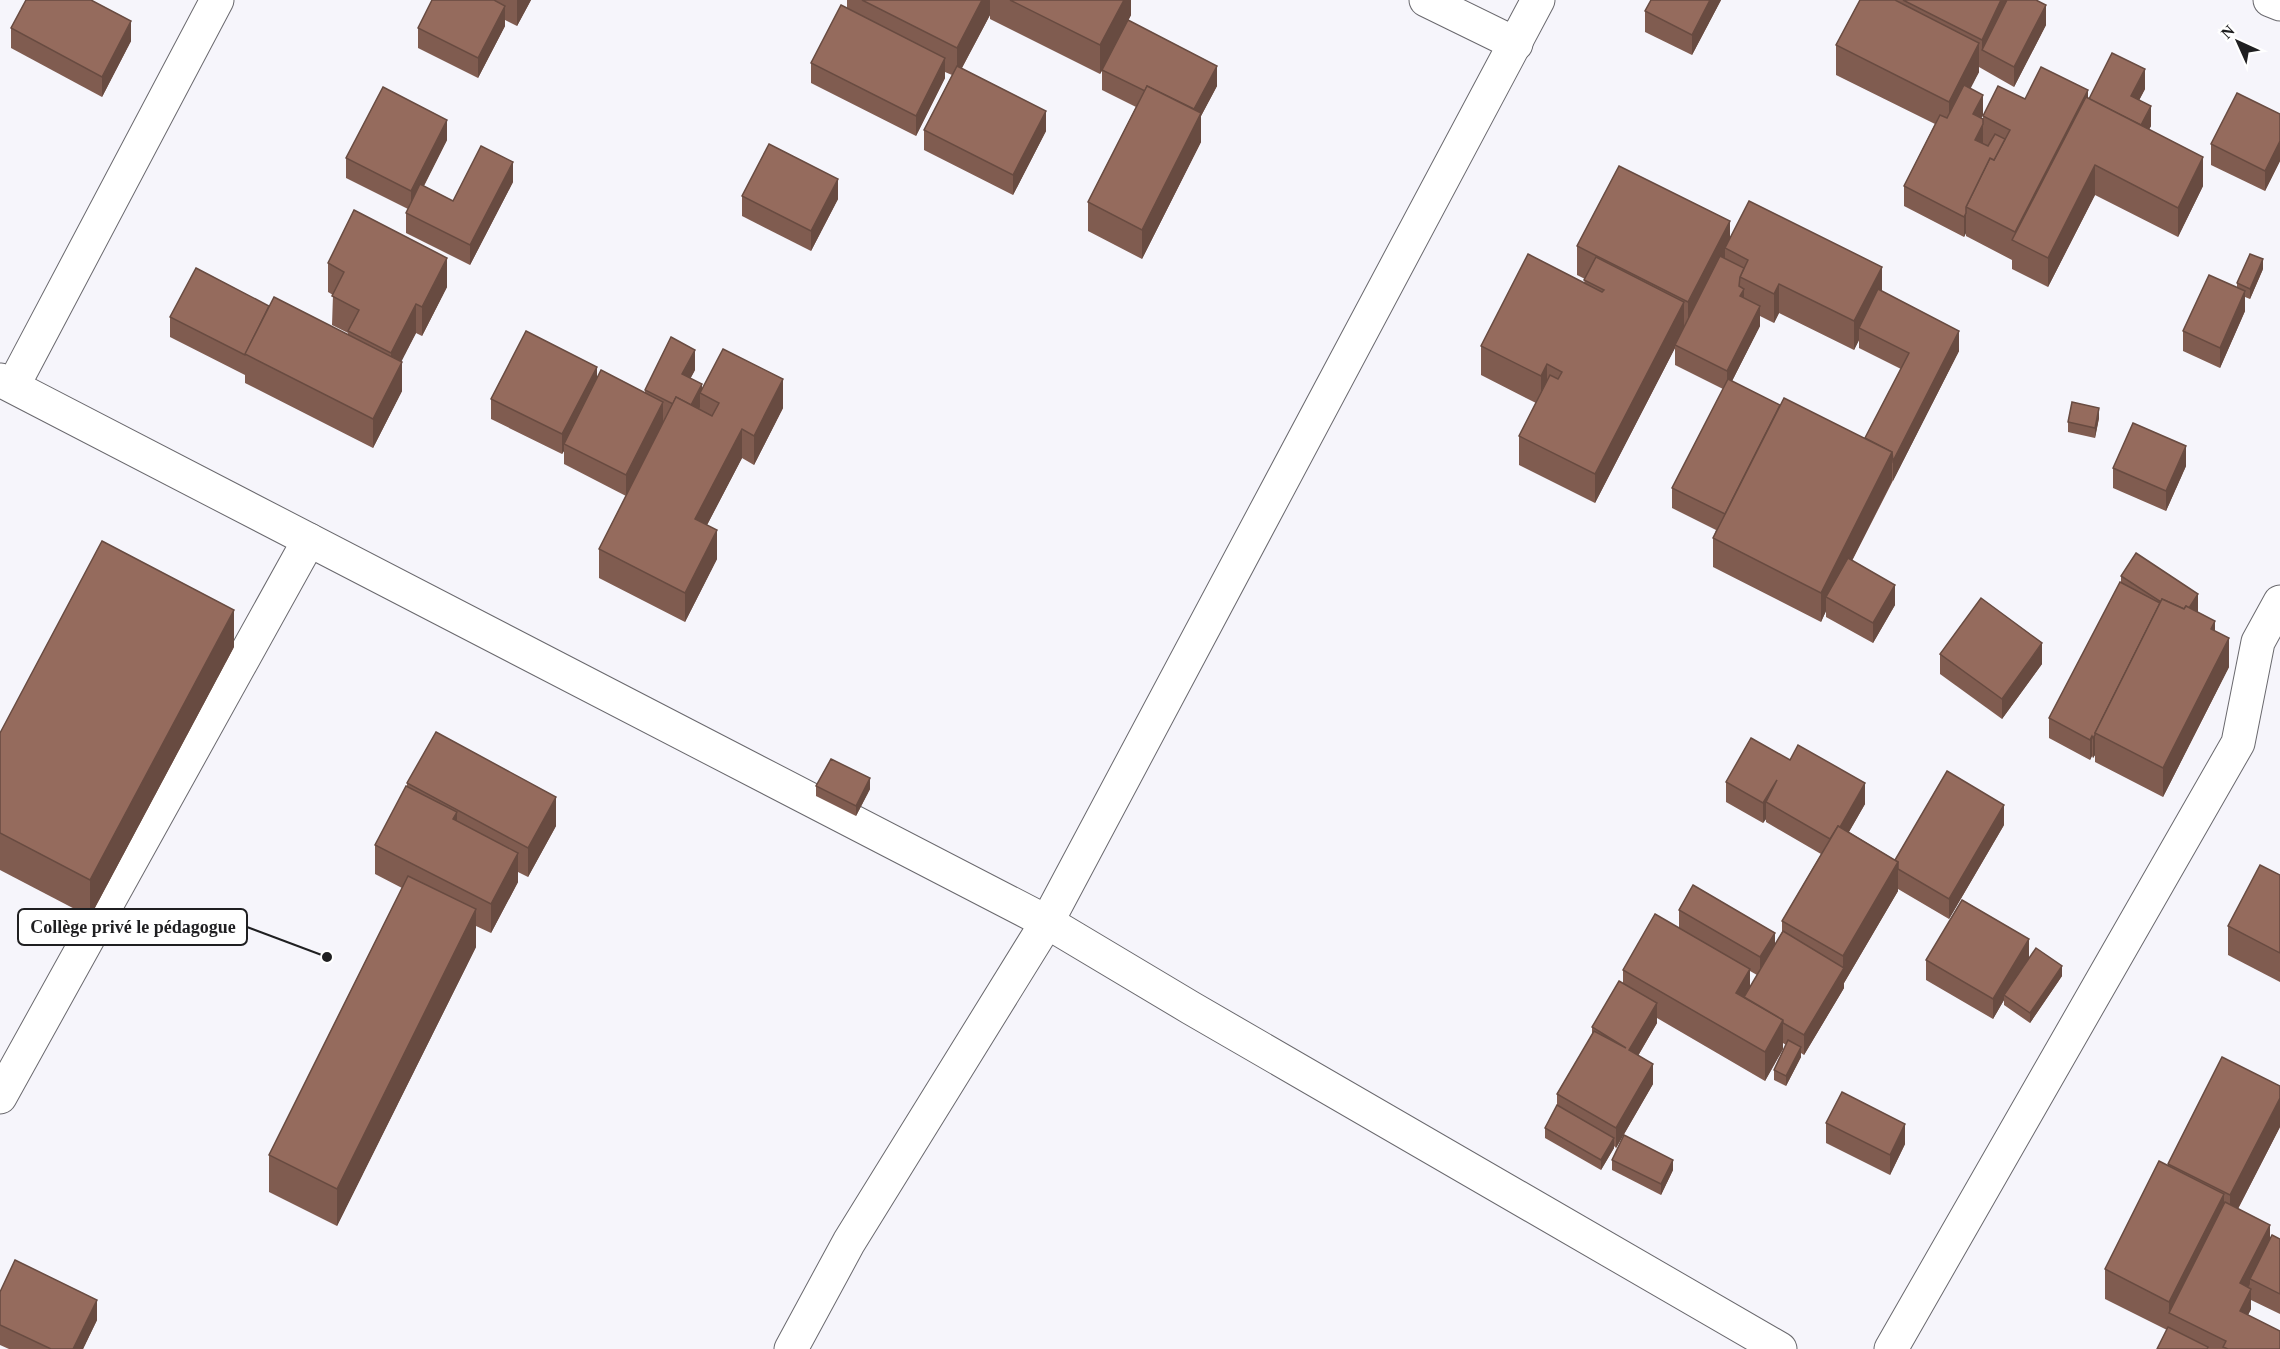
<svg xmlns="http://www.w3.org/2000/svg" width="2280" height="1349" font-family="Georgia,serif">
<style>
.lines{fill:none;stroke-linecap:round;stroke-linejoin:round}
.street-casing{stroke:#6a696e;stroke-width:35}
.street{stroke:#fff;stroke-width:33}
.wall{fill:#805c50;fill-rule:evenodd}
.shaded-wall{fill:#684b41}
.building{fill:#956b5d;stroke:#684b41;stroke-width:1.5}
.leader{fill:none;stroke:#1f1f21;stroke-width:2}
.callout-dot{fill:#1f1f21;stroke:#fff;stroke-width:2}
.callout{fill:#fff;stroke:#1f1f21;stroke-width:2}
.callout-label{font-size:18px;text-anchor:middle;font-weight:bold;fill:#1f1f21}
</style>
<rect width="100%" height="100%" fill="#f6f5fb"/>
<g class="lines">
<!-- street casing -->
<g class="street-casing">
<g id="street">
<polyline points="1426,0 1516,44"/>
<polyline points="2270,0 2280,4"/>
<polyline points="0,380 1047,922 1191,1008 1780,1349"/>
<polyline points="13,386 217,0"/>
<polyline points="0,1097 309,540"/>
<polyline points="791,1349 849,1242 1047,922 1538,0"/>
<polyline points="1891,1349 2238,743 2258,642 2280,602"/>
</g>
</g>
<!-- street -->
<use href="#street" class="street"/>
</g>
<!-- wall -->
<g class="wall">
<polygon points="432,0 531,0 517,26 505,20 505,26 478,78 418,48 418,28"/>
<polygon points="847,0 1131,0 1131,15 1128,21 1217,86 1201,116 1201,142 1142,259 1088,231 1088,202 1136,107 1102,90 1102,71 1100,74 990,19 990,15 962,68 1046,131 1013,195 924,150 924,130 952,75 945,72 945,78 916,136 811,83 811,63 847,8"/>
<polygon points="1721,0 1692,55 1645,32 1645,11"/>
<polygon points="1860,0 2036,0 2046,25 2014,87 1979,67 1979,72 1970,88 1983,115 1981,118 1983,119 1983,116 2025,99 2088,98 2089,99 2145,89 2139,100 2151,126 2149,129 2203,186 2178,237 2095,195 2048,287 2012,269 2012,260 1966,236 1966,233 1964,237 1904,206 1904,186 1935,124 1836,75 1836,45"/>
<polygon points="11,28 131,41 102,97 11,48"/>
<polygon points="2280,114 2280,161 2265,191 2211,165 2211,144"/>
<polygon points="447,140 424,186 453,201 513,182 470,265 406,233 406,213 408,209 346,178 346,158"/>
<polygon points="742,196 838,199 811,251 742,216"/>
<path d="M1730,239L1882,291L1959,351L1852,561L1895,605L1873,643L1826,617V611L1821,622L1713,567V538L1716,530L1672,508V488L1723,389L1675,365V348L1595,503L1519,465V436L1536,403L1481,375V346L1584,283L1585,279L1577,275V246ZM1779,313L1854,350L1859,340V348L1901,369L1865,438L1780,405L1732,381L1760,326V316L1774,323Z"/>
<polygon points="328,263 447,287 422,336 416,333 401,361 402,391 373,448 245,383 245,375 170,337 170,317 269,306 348,334 348,333 332,325 333,295 328,292"/>
<polygon points="2263,269 2250,299 2245,297 2245,311 2220,368 2183,351 2183,331 2237,287 2237,283"/>
<polygon points="695,370 690,379 702,390 783,408 754,465 742,458 707,525 717,559 685,622 599,578 599,549 626,496 564,464 564,451 562,454 491,419 491,399 597,379 645,393 645,390"/>
<polygon points="2099,418 2095,438 2068,432 2068,422"/>
<polygon points="2186,466 2166,511 2113,488 2113,468"/>
<polygon points="2121,576 2198,613 2215,631 2229,667 2163,797 2095,762 2095,755 2093,758 2092,756 2090,760 2049,738 2049,718 2121,582"/>
<polygon points="234,647 90,917 0,870 0,733"/>
<polygon points="1940,654 2042,664 2002,719 1940,674"/>
<path d="M1726,782L1865,804L1849,832L1895,860L2004,825L1949,919L1898,889V891L1844,983V988L1804,1055L1801,1053V1057L1786,1086L1774,1080V1070L1786,1045L1783,1043V1049L1765,1081L1657,1018V1023L1638,1056L1653,1084L1616,1148L1614,1146V1148L1601,1170L1545,1138V1128L1557,1105V1094L1592,1035V1027L1623,983V970L1679,928V910L1775,944L1782,932V921L1821,854L1766,822V819L1763,823L1726,802ZM1750,971L1757,975L1750,987Z"/>
<polygon points="407,783 556,826 528,877 518,872 518,882 491,933 476,926 476,947 337,1226 269,1192 269,1155 402,888 375,874 375,845 407,786"/>
<polygon points="816,786 870,789 856,816 816,796"/>
<polygon points="2280,875 2280,982 2228,955 2228,926"/>
<polygon points="2028,959 2062,976 2030,1023 2004,1005 2004,1000 1993,1019 1926,980 1926,960"/>
<polygon points="1826,1123 1905,1144 1890,1175 1826,1143"/>
<polygon points="2280,1127 2238,1209 2270,1240 2280,1239 2280,1314 2251,1300 2251,1309 2248,1315 2280,1349 2157,1349 2167,1330 2105,1299 2105,1269 2168,1166 2168,1164"/>
<polygon points="1612,1160 1673,1170 1661,1195 1612,1170"/>
<polygon points="0,1292 97,1320 83,1349 9,1349 0,1345"/>
</g>
<!-- shaded-wall -->
<g class="shaded-wall">
<polygon points="517,0 531,0 517,26"/>
<polygon points="982,0 990,0 990,15 957,77 957,48"/>
<polygon points="1124,0 1131,0 1131,15 1100,74 1100,45"/>
<polygon points="1710,0 1721,0 1692,55 1692,35"/>
<polygon points="2001,0 2013,0 1982,50 1982,40"/>
<polygon points="2046,5 2046,25 2014,87 2014,67"/>
<polygon points="505,6 505,26 478,78 478,58"/>
<polygon points="131,21 131,41 102,97 102,77"/>
<polygon points="1979,43 1979,72 1949,131 1949,102"/>
<polygon points="945,58 945,78 916,136 916,116"/>
<polygon points="1217,66 1217,86 1201,116 1201,142 1142,259 1142,230 1191,114"/>
<polygon points="2145,69 2145,89 2131,116 2131,96"/>
<polygon points="2088,90 2088,106 2015,241 2015,232"/>
<polygon points="1983,95 1983,115 1973,134 1973,114"/>
<polygon points="2151,106 2151,126 2138,151 2138,131"/>
<polygon points="1046,111 1046,131 1013,195 1013,175"/>
<polygon points="447,120 447,140 411,211 411,191"/>
<polygon points="1983,124 1983,144 1975,140"/>
<polygon points="2280,141 2280,161 2265,191 2265,171"/>
<polygon points="2203,157 2203,186 2178,237 2178,208"/>
<polygon points="513,162 513,182 470,265 470,245"/>
<polygon points="2095,165 2095,195 2048,287 2048,258"/>
<polygon points="838,179 838,199 811,251 811,231"/>
<polygon points="1966,213 1966,233 1964,237 1964,217"/>
<polygon points="1730,221 1730,250 1725,248 1725,260 1688,331 1688,302"/>
<polygon points="447,258 447,287 422,336 422,307"/>
<polygon points="2263,259 2263,269 2250,299 2250,289"/>
<polygon points="1882,267 1882,296 1859,328 1859,340 1854,350 1854,321"/>
<polygon points="1779,284 1779,313 1774,323 1774,294"/>
<polygon points="1744,289 1744,309 1740,316 1740,296"/>
<polygon points="2245,291 2245,311 2220,368 2220,348"/>
<polygon points="1684,302 1684,331 1675,345 1675,348 1595,503 1595,474"/>
<polygon points="416,304 416,333 391,382 391,353"/>
<polygon points="1760,306 1760,326 1727,391 1727,371"/>
<polygon points="1959,331 1959,351 1893,481 1893,461"/>
<polygon points="695,350 695,370 682,394 682,374"/>
<polygon points="402,362 402,391 373,448 373,419"/>
<polygon points="1547,364 1547,393 1541,405 1541,376"/>
<polygon points="597,367 597,387 564,444 564,451 562,454 562,434"/>
<polygon points="783,379 783,408 754,465 754,436"/>
<polygon points="702,384 702,394 700,393 700,407 688,432 688,412"/>
<polygon points="663,402 663,422 626,496 626,475"/>
<polygon points="2099,408 2099,418 2095,438 2095,428"/>
<polygon points="742,429 742,458 695,548 695,519"/>
<polygon points="2186,446 2186,466 2166,511 2166,491"/>
<polygon points="1892,452 1892,481 1832,600 1826,597 1826,611 1821,622 1821,593"/>
<polygon points="717,530 717,559 685,622 685,593"/>
<polygon points="1895,585 1895,605 1873,643 1873,623"/>
<polygon points="2198,594 2198,614 2183,617"/>
<polygon points="234,610 234,647 90,917 90,880"/>
<polygon points="2215,621 2215,650 2211,629"/>
<polygon points="2229,638 2229,667 2163,797 2163,768"/>
<polygon points="2042,643 2042,664 2002,719 2002,699"/>
<polygon points="2095,735 2095,755 2093,758 2093,738"/>
<polygon points="2092,736 2092,756 2090,760 2090,740"/>
<polygon points="870,778 870,789 856,816 856,806"/>
<polygon points="1777,780 1766,802 1766,819 1763,823 1763,803"/>
<polygon points="1865,783 1865,804 1832,861 1832,841"/>
<polygon points="556,797 556,826 528,877 528,848"/>
<polygon points="2004,805 2004,825 1949,919 1949,899"/>
<polygon points="457,812 457,841 453,819"/>
<polygon points="518,853 518,882 491,933 491,904"/>
<polygon points="1898,862 1898,891 1844,983 1844,988 1804,1055 1804,1035 1843,970 1843,956"/>
<polygon points="476,909 476,947 337,1226 337,1189"/>
<polygon points="1775,933 1775,953 1760,978 1760,957"/>
<polygon points="2029,939 2029,959 2004,995 2004,1000 1993,1019 1993,999"/>
<polygon points="2062,966 2062,976 2030,1023 2030,1013"/>
<polygon points="1750,969 1750,998 1747,1002 1736,993"/>
<polygon points="1657,1003 1657,1023 1629,1071 1629,1050"/>
<polygon points="1783,1020 1783,1049 1765,1081 1765,1052"/>
<polygon points="1801,1047 1801,1057 1786,1086 1786,1076"/>
<polygon points="1653,1064 1653,1084 1616,1148 1616,1128"/>
<polygon points="2280,1098 2280,1127 2230,1224 2230,1195"/>
<polygon points="1905,1124 1905,1144 1890,1175 1890,1155"/>
<polygon points="1614,1138 1614,1148 1601,1170 1601,1160"/>
<polygon points="1673,1160 1673,1170 1661,1195 1661,1184"/>
<polygon points="2224,1194 2224,1223 2169,1313 2169,1302"/>
<polygon points="2270,1225 2270,1245 2250,1279 2250,1284 2240,1303 2240,1283"/>
<polygon points="2251,1289 2251,1309 2240,1331 2240,1311"/>
<polygon points="97,1300 97,1320 83,1349 73,1349"/>
</g>
<!-- building -->
<g class="building">
<polygon points="26,0 91,0 131,21 102,77 11,28"/>
<polygon points="432,0 494,0 505,6 478,58 418,28"/>
<polygon points="862,0 982,0 957,48"/>
<polygon points="1010,0 1124,0 1100,45"/>
<polygon points="1651,0 1710,0 1692,35 1645,11"/>
<polygon points="1860,0 1895,0 1979,43 1949,102 1836,45"/>
<polygon points="1903,0 2001,0 1982,40"/>
<polygon points="2007,0 2036,0 2046,5 2014,67 1982,50"/>
<polygon points="841,5 945,58 916,116 811,63"/>
<polygon points="1128,20 1217,66 1194,109 1147,86 1145,91 1102,70"/>
<polygon points="2112,53 2145,69 2131,96 2151,106 2141,125 2089,99"/>
<polygon points="957,66 1046,111 1013,175 924,130"/>
<polygon points="2041,67 2088,90 2015,232 1966,207 1990,158 1994,160 2010,130 1983,116 1998,86 2025,99"/>
<polygon points="1964,85 1983,95 1973,114 1983,119 1983,124 1975,140 1988,146 1995,134 2005,139 1994,160 1990,158 1966,207 1966,213 1964,217 1904,186 1940,115 1947,118"/>
<polygon points="1147,86 1201,113 1142,230 1088,202"/>
<polygon points="383,87 447,120 411,191 346,158"/>
<polygon points="2237,93 2280,114 2280,141 2265,171 2211,144"/>
<polygon points="2086,97 2203,157 2178,208 2095,165 2048,258 2012,240"/>
<polygon points="769,144 838,179 811,231 742,196"/>
<polygon points="481,146 513,162 470,245 406,213 420,184 453,201"/>
<polygon points="1619,166 1730,221 1688,302 1577,246"/>
<polygon points="1749,201 1882,267 1854,321 1779,284 1774,294 1740,277 1748,260 1725,248"/>
<polygon points="354,210 447,258 422,307 416,304 391,353 348,331 359,310 332,296 344,272 328,263"/>
<polygon points="1528,254 1602,292 1604,290 1584,280 1596,257 1684,302 1595,474 1519,436 1550,375 1558,379 1562,372 1547,364 1541,376 1481,346"/>
<polygon points="2250,254 2263,259 2250,289 2237,283"/>
<polygon points="1720,256 1744,268 1740,277 1739,286 1744,289 1740,296 1760,306 1727,371 1675,345"/>
<polygon points="196,268 269,306 245,355 170,317"/>
<polygon points="2209,275 2245,291 2220,348 2183,331"/>
<polygon points="1878,289 1959,331 1893,461 1892,452 1865,438 1909,353 1859,328"/>
<polygon points="274,297 402,362 373,419 245,354"/>
<polygon points="526,331 597,367 562,434 491,399"/>
<polygon points="671,337 695,350 682,374 702,384 691,405 676,397 673,404 645,390"/>
<polygon points="723,349 783,379 754,436 742,429 695,519 717,530 685,593 599,549 676,397 712,416 719,403 700,393"/>
<polygon points="601,370 663,402 626,475 564,444"/>
<polygon points="1728,379 1780,405 1725,514 1672,488"/>
<polygon points="1784,398 1892,452 1821,593 1713,538"/>
<polygon points="2072,402 2099,408 2095,428 2068,422"/>
<polygon points="2133,423 2186,446 2166,491 2113,468"/>
<polygon points="102,541 234,610 90,880 0,833 0,733"/>
<polygon points="2136,553 2198,594 2189,608 2186,606 2184,609 2162,599 2161,602 2121,576"/>
<polygon points="1848,558 1895,585 1873,623 1826,597"/>
<polygon points="2120,582 2160,603 2095,733 2095,735 2093,738 2092,736 2090,740 2049,718"/>
<polygon points="1981,598 2042,643 2002,699 1940,654"/>
<polygon points="2162,599 2184,609 2186,606 2215,621 2211,629 2229,638 2163,768 2095,733"/>
<polygon points="436,732 556,797 528,848 407,783"/>
<polygon points="1751,738 1790,760 1798,745 1865,783 1840,827 1838,826 1830,839 1766,802 1777,780 1763,803 1726,782"/>
<polygon points="831,759 870,778 856,806 816,786"/>
<polygon points="1947,771 2004,805 1949,899 1898,869 1898,862 1895,860"/>
<polygon points="406,786 457,812 453,819 518,853 491,904 375,845"/>
<polygon points="1838,826 1898,862 1843,956 1782,921"/>
<polygon points="2260,865 2280,875 2280,953 2228,926"/>
<polygon points="408,876 476,909 337,1189 269,1155"/>
<polygon points="1693,885 1775,933 1760,957 1679,910"/>
<polygon points="1962,900 2029,939 1993,999 1926,960"/>
<polygon points="1655,914 1750,969 1736,993 1783,1020 1765,1052 1623,970"/>
<polygon points="1783,931 1844,968 1804,1035 1783,1023 1783,1020 1744,997"/>
<polygon points="2036,948 2062,966 2030,1013 2004,995"/>
<polygon points="1619,981 1657,1003 1629,1050 1653,1064 1616,1128 1557,1094 1594,1031 1626,1048 1592,1027"/>
<polygon points="1788,1040 1801,1047 1786,1076 1774,1070"/>
<polygon points="2222,1057 2280,1086 2280,1098 2230,1195 2168,1164"/>
<polygon points="1842,1092 1905,1124 1890,1155 1826,1123"/>
<polygon points="1557,1105 1614,1138 1601,1160 1545,1128"/>
<polygon points="1624,1135 1673,1160 1661,1184 1612,1160"/>
<polygon points="2159,1161 2224,1194 2169,1302 2105,1269"/>
<polygon points="2225,1202 2270,1225 2240,1283 2251,1289 2240,1311 2280,1331 2280,1349 2228,1349 2223,1347 2226,1341 2169,1313"/>
<polygon points="2272,1235 2280,1239 2280,1294 2250,1279"/>
<polygon points="15,1260 97,1300 73,1349 51,1349 0,1325 0,1292"/>
<polygon points="2168,1327 2208,1347 2207,1349 2157,1349"/>
</g>
<!-- callouts -->
<path class="leader" d="M327 957L247 927"/>
<circle class="callout-dot" cx="327" cy="957" r="6"/>
<rect class="callout" x="18" y="909" width="229" height="36" rx="6"/>
<g class="callout-label">
<text x="133" y="933">Collège privé le pédagogue</text>
</g>
<!-- north arrow -->
<g transform="translate(2238 42) rotate(315)" stroke="#ffffff" stroke-width="4.5" paint-order="stroke">
<path d="M0-4.5L10 22L0 15L-10 22Z" fill="#1f1f21"/>
<text y="-9" font-size="16" font-weight="bold" text-anchor="middle" fill="#1f1f21">N</text>
</g>
</svg>
